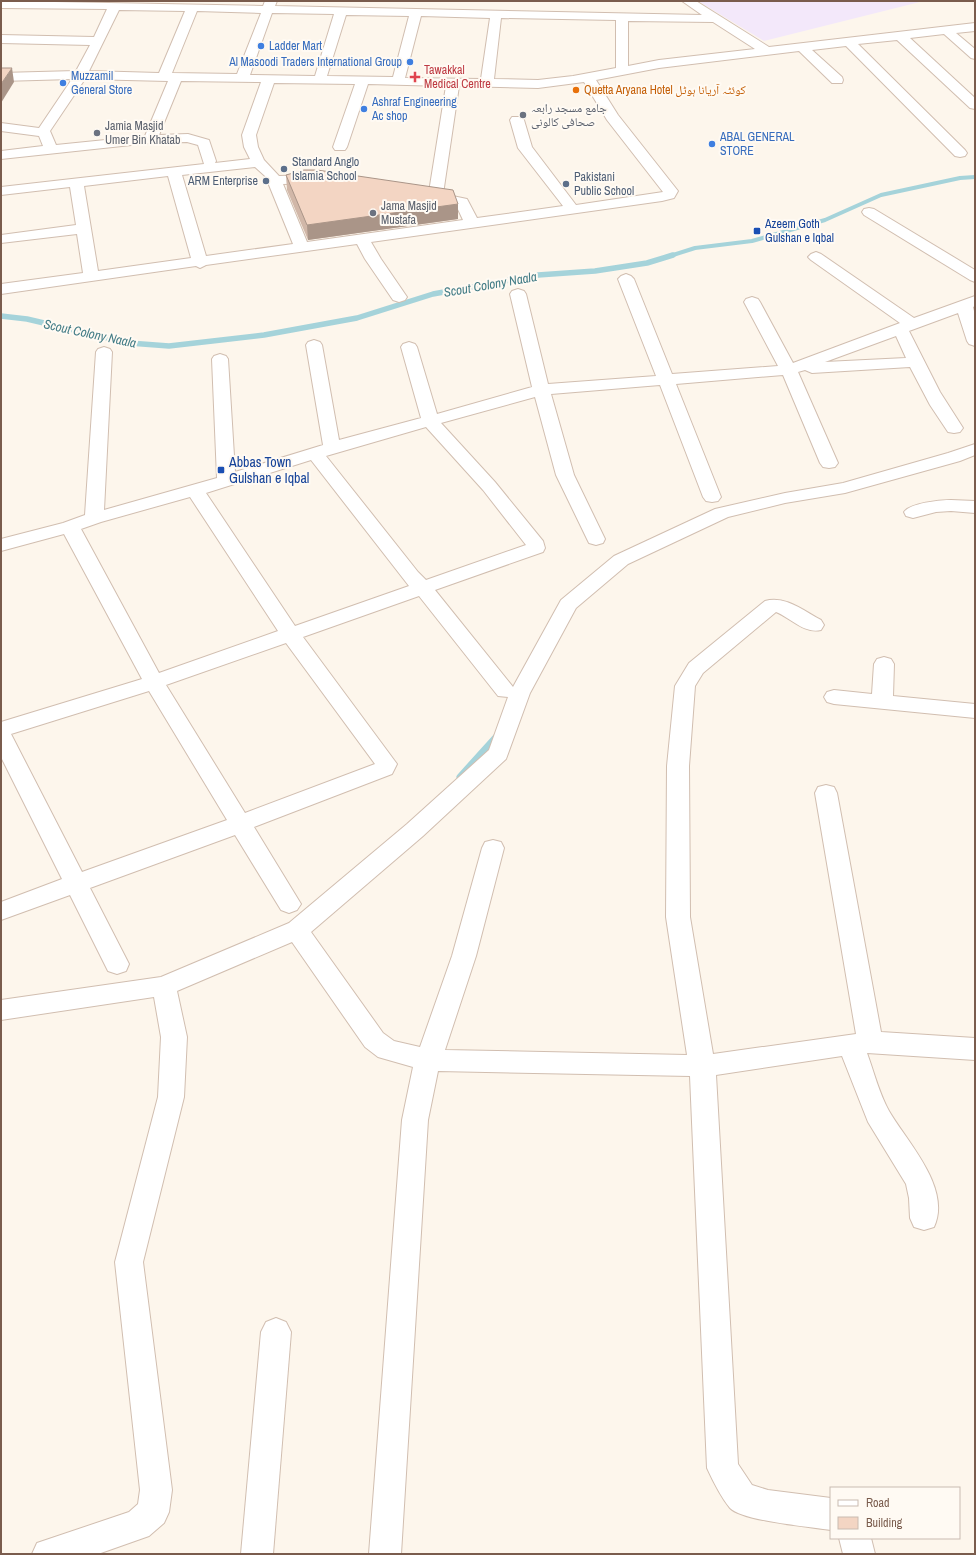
<svg xmlns="http://www.w3.org/2000/svg" width="976" height="1555" font-family="'Archivo Narrow','Noto Naskh Arabic',sans-serif">
<style>
.education{fill:#f3e8fa}
.lines{fill:none;stroke-linecap:round;stroke-linejoin:round}
.stream-far2{stroke:#a5d3da;stroke-width:4}
.stream-far1{stroke:#a5d3da;stroke-width:5.5}
.stream{stroke:#a5d3da;stroke-width:7}
.minor-casing{stroke:#d1beb0;stroke-width:2}
.minor{fill:#fff;fill-rule:evenodd}
.wall{fill:#d1b7a8}
.shaded-wall{fill:#aa9588}
.building{fill:#f3d5c3;stroke:#aa9588}
.shop-dot{fill:#3f7fe0;stroke:#fffaf3;stroke-width:1.5}
.health-dot{fill:#e0444e;stroke:#fffaf3;stroke-width:1.5}
.food-dot{fill:#e8710a;stroke:#fffaf3;stroke-width:1.5}
.worship-dot{fill:#6b7280;stroke:#fffaf3;stroke-width:1.5}
.service-dot{fill:#5c6f8a;stroke:#fffaf3;stroke-width:1.5}
.transit-dot{fill:#1a4fb4;stroke:#fffaf3;stroke-width:1.5}
.labels{text-anchor:middle;stroke-width:4;stroke-linejoin:round;paint-order:stroke}
.far-shop-label{font-size:12px;fill:#366cbe;stroke:#fffaf3;text-anchor:start}
.far-health-label{font-size:12px;fill:#be3a42;stroke:#fffaf3;text-anchor:start}
.far-food-label{font-size:12px;fill:#c56008;stroke:#fffaf3;text-anchor:start}
.far-worship-label{font-size:12px;fill:#5b616d;stroke:#fffaf3;text-anchor:start}
.far-service-label{font-size:12px;fill:#4e5e75;stroke:#fffaf3;text-anchor:start}
.far-transit-label{font-size:12px;fill:#164399;stroke:#fffaf3;text-anchor:start}
.far-water-label{font-size:13px;font-style:italic;fill:#437c86;stroke:#fffaf3}
.transit-label{font-size:14px;fill:#164399;stroke:#fffaf3;text-anchor:start}
</style>
<rect width="100%" height="100%" fill="#fdf6ec"/>
<!-- education -->
<polygon class="education" points="698,1 924,1 764,41"/>
<g class="lines">
<!-- stream-far2 -->
<polyline class="stream-far2" points="670,256 695,248 752,241 825,220 881,195 960,178 975,177"/>
<!-- stream-far1 -->
<polyline class="stream-far1" points="1,316 27,319 129,343 169,346 264,335 357,318 433,294 538,275 595,271 647,263 673,255"/>
<!-- stream -->
<polyline class="stream" points="460,777 497,736"/>
<!-- minor casing -->
<g class="minor-casing">
<g id="minor">
<path d="M1,1L263,6L265,1H277L275,6L702,15L682,1H696L769,47L975,23V31L956,33L975,49V59L971,58L944,34L910,38L975,98V109L970,108L897,40L858,44L965,150L967,153L965,156L960,157L955,156L846,46L812,50L842,77L843,80L842,83H832L799,51L659,68L596,80L618,115L678,191L674,198L662,201L371,242L381,259L407,297L405,300L399,302L393,300L365,259L357,244L206,265L200,268L196,266L1,294V284L83,273L77,234L1,243V235L76,225L70,187L1,195V187L204,164L198,145L187,142L150,143L1,159V151L43,146L39,136L1,131V123L39,128L72,79L1,81V73L76,71L90,45L1,43V35L94,37L107,9L1,8ZM119,10L185,11L159,73L89,71ZM197,11L261,13L237,74L172,73ZM272,13L334,14L315,76L250,75ZM346,15L409,16L393,77L327,76ZM421,16L490,18L481,79L405,78ZM501,18L616,20V68L573,76L538,80L494,79ZM628,21L713,22L755,49L659,60L628,66ZM85,79L168,81L145,136L56,145L50,131ZM181,81L261,82L242,135L244,147L250,159L215,163L216,161L209,140L188,134L159,135ZM584,82L607,120L663,192L576,205L532,147L524,120L522,117H512L510,120L518,148L563,206L477,218L467,199L443,194L459,86L538,88ZM274,83L355,84L333,147L335,150H345L347,147L368,84L446,86L429,192L421,193L419,196L421,199L456,205L463,220L307,242L283,184L315,183L320,182L322,179L320,176L315,175L279,176L264,160L258,147L256,135ZM255,167L265,176L267,180L293,244L206,256L182,175ZM168,176L191,258L98,271L84,186Z"/>
<polygon points="869,208 874,209 975,270 975,282 970,280 864,215 862,212 864,209"/>
<path d="M816,252L821,254L914,318L975,296V306L973,307L975,315V346L969,344L967,341L958,313L909,331L940,392L963,428L960,432L954,433L948,432L930,405L910,367L812,373L805,370L798,372L838,463L835,467L829,468L823,467L820,463L783,375L676,384L721,497L718,501L712,502L706,501L703,497L660,385L551,394L574,475L605,539L603,543L596,545L589,543L587,539L556,475L535,397L441,423L495,482L543,541L545,548L543,552L435,590L513,687L561,600L614,556L715,509L785,493L843,483L948,453L975,444V455L960,461L845,493L785,503L728,517L628,564L576,608L530,693L506,759L423,836L311,932L383,1033L394,1041L420,1047L452,956L482,848L485,842L493,840L501,842L504,848L476,956L445,1050L687,1055L666,917L667,766L675,686L689,663L765,601C785,595 804,611 821,620L824,625L821,630C804,634 791,618 776,612L703,673L695,686L689,766L690,917L713,1054L856,1034L815,793L818,787L826,785L834,787L837,793L881,1032L975,1038V1060L867,1053C874,1072 879,1093 889,1111C907,1142 952,1188 934,1227L924,1230L914,1227L910,1218L909,1198L906,1184L868,1122L842,1056L716,1075L738,1464L752,1485L768,1490L831,1498V1530C812,1527 742,1521 730,1508C721,1497 713,1481 707,1468L690,1076L438,1071L428,1120L401,1554H369L402,1120L413,1067L378,1057L365,1047L292,942L177,991L187,1037L184,1097L143,1262L172,1490L169,1512L164,1523L149,1536L98,1554H32L37,1543L129,1512L138,1504L140,1490L115,1262L158,1097L161,1037L154,997L1,1020V1000L161,977L289,923L407,824L489,750L508,697L498,696L419,596L303,637L397,764L392,774L254,827L301,904L297,910L289,913L281,910L235,835L90,888L129,964L126,971L117,974L108,971L70,895L1,920V902L62,879L1,757V722L142,679L64,534L1,551V539L63,523L85,515L96,352L98,349L104,347L110,349L112,352L104,510L217,478L212,359L214,356L220,354L226,356L228,359L235,472L323,445L306,345L308,342L314,340L320,342L322,345L339,440L421,418L401,347L403,344L409,342L415,344L417,347L437,414L532,387L510,294L512,291L518,289L524,291L526,294L548,384L656,376L618,279L621,276L626,274L631,276L634,279L672,374L778,366L744,302L746,299L752,297L758,299L760,302L793,363L900,323L811,260L808,257L811,254ZM896,336L906,358L825,362ZM426,427L483,490L526,545L426,580L418,572L326,456ZM311,460L409,586L295,626L206,493ZM190,497L278,631L159,673L81,529L101,522ZM286,643L375,764L245,813L166,685ZM149,691L227,820L82,872L11,734Z"/>
<path d="M951,500L975,501V513L951,511L936,512L913,518L906,516L904,512C910,503 940,500 951,500Z"/>
<polygon points="884,657 891,659 894,664 893,696 975,704 975,718 834,704 827,702 824,697 827,692 834,690 872,694 874,664 877,659"/>
<polygon points="276,1318 286,1322 291,1332 273,1554 241,1554 261,1332 266,1322"/>
<polygon points="839,1538 871,1538 875,1554 843,1554"/>
</g>
</g>
<!-- minor -->
<use href="#minor" class="minor"/>
</g>
<!-- wall -->
<polygon class="wall" points="286,175 458,204 458,219 308,240 287,190"/>
<!-- shaded-wall -->
<g class="shaded-wall">
<polygon points="12,68 14,82 1,103 1,84"/>
<polygon points="458,204 458,219 308,240 307,225"/>
</g>
<!-- building -->
<g class="building">
<polygon points="1,68 12,68 1,84"/>
<polygon points="304,170 317,170 453,190 458,204 307,225 286,175"/>
</g>
<!-- markers -->
<g class="shop-dot">
<circle cx="261" cy="46" r="4"/>
<circle cx="410" cy="62" r="4"/>
<circle cx="63" cy="83" r="4"/>
<circle cx="364" cy="109" r="4"/>
<circle cx="712" cy="144" r="4"/>
</g>
<path class="health-dot" d="M413 71h4v4h4v4h-4v4h-4v-4h-4v-4h4z"/>
<circle class="food-dot" cx="576" cy="90" r="4"/>
<g class="worship-dot">
<circle cx="523" cy="115" r="4"/>
<circle cx="97" cy="133" r="4"/>
<circle cx="373" cy="213" r="4"/>
</g>
<g class="service-dot">
<circle cx="284" cy="169" r="4"/>
<circle cx="266" cy="181" r="4"/>
<circle cx="566" cy="184" r="4"/>
</g>
<g class="transit-dot">
<rect x="753" y="227" width="8" height="8" rx="2"/>
<rect x="217" y="466" width="8" height="8" rx="2"/>
</g>
<g class="labels">
<!-- far-shop labels -->
<g class="far-shop-label">
<text x="269" y="50">Ladder Mart</text>
<text x="402" y="66" text-anchor="end">Al Masoodi Traders International Group</text>
<text x="71" y="80">Muzzamil<tspan x="71" dy="14">General Store</tspan></text>
<text x="372" y="106">Ashraf Engineering<tspan x="372" dy="14">Ac shop</tspan></text>
<text x="720" y="141">ABAL GENERAL<tspan x="720" dy="14">STORE</tspan></text>
</g>
<!-- far-health labels -->
<g class="far-health-label">
<text x="424" y="74">Tawakkal<tspan x="424" dy="14">Medical Centre</tspan></text>
</g>
<!-- far-food labels -->
<g class="far-food-label">
<text x="584" y="94">Quetta Aryana Hotel کوئٹہ آریانا ہوٹل</text>
</g>
<!-- far-worship labels -->
<g class="far-worship-label">
<text x="531" y="112">جامع مسجد رابعہ<tspan x="531" dy="14">صحافی کالونی</tspan></text>
<text x="105" y="130">Jamia Masjid<tspan x="105" dy="14">Umer Bin Khatab</tspan></text>
<text x="381" y="210">Jama Masjid<tspan x="381" dy="14">Mustafa</tspan></text>
</g>
<!-- far-service labels -->
<g class="far-service-label">
<text x="292" y="166">Standard Anglo<tspan x="292" dy="14">Islamia School</tspan></text>
<text x="574" y="181">Pakistani<tspan x="574" dy="14">Public School</tspan></text>
<text x="258" y="185" text-anchor="end">ARM Enterprise</text>
</g>
<!-- far-transit labels -->
<g class="far-transit-label">
<text x="765" y="228">Azeem Goth<tspan x="765" dy="14">Gulshan e Iqbal</tspan></text>
</g>
<!-- far-water labels -->
<g class="far-water-label">
<text transform="translate(490 284) rotate(-10)" y="5">Scout Colony Naala</text>
<text transform="translate(90 333) rotate(12)" y="5">Scout Colony Naala</text>
</g>
<!-- transit labels -->
<g class="transit-label">
<text x="229" y="467">Abbas Town<tspan x="229" dy="16">Gulshan e Iqbal</tspan></text>
</g>
</g>
<!-- border -->
<rect width="976" height="1555" fill="none" stroke="#7a5c4d" stroke-width="4"/>
<!-- legend -->
<rect x="830" y="1487" width="130" height="52" fill="#fffaf3" stroke="#cabbb1"/>
<rect x="838" y="1500" width="20" height="6" fill="#ffffff" stroke="#cabbb1"/>
<text x="866" y="1507" font-size="12" fill="#7a5c4d">Road</text>
<rect x="838" y="1517" width="20" height="12" fill="#f3d5c3" stroke="#cabbb1"/>
<text x="866" y="1527" font-size="12" fill="#7a5c4d">Building</text>
</svg>
